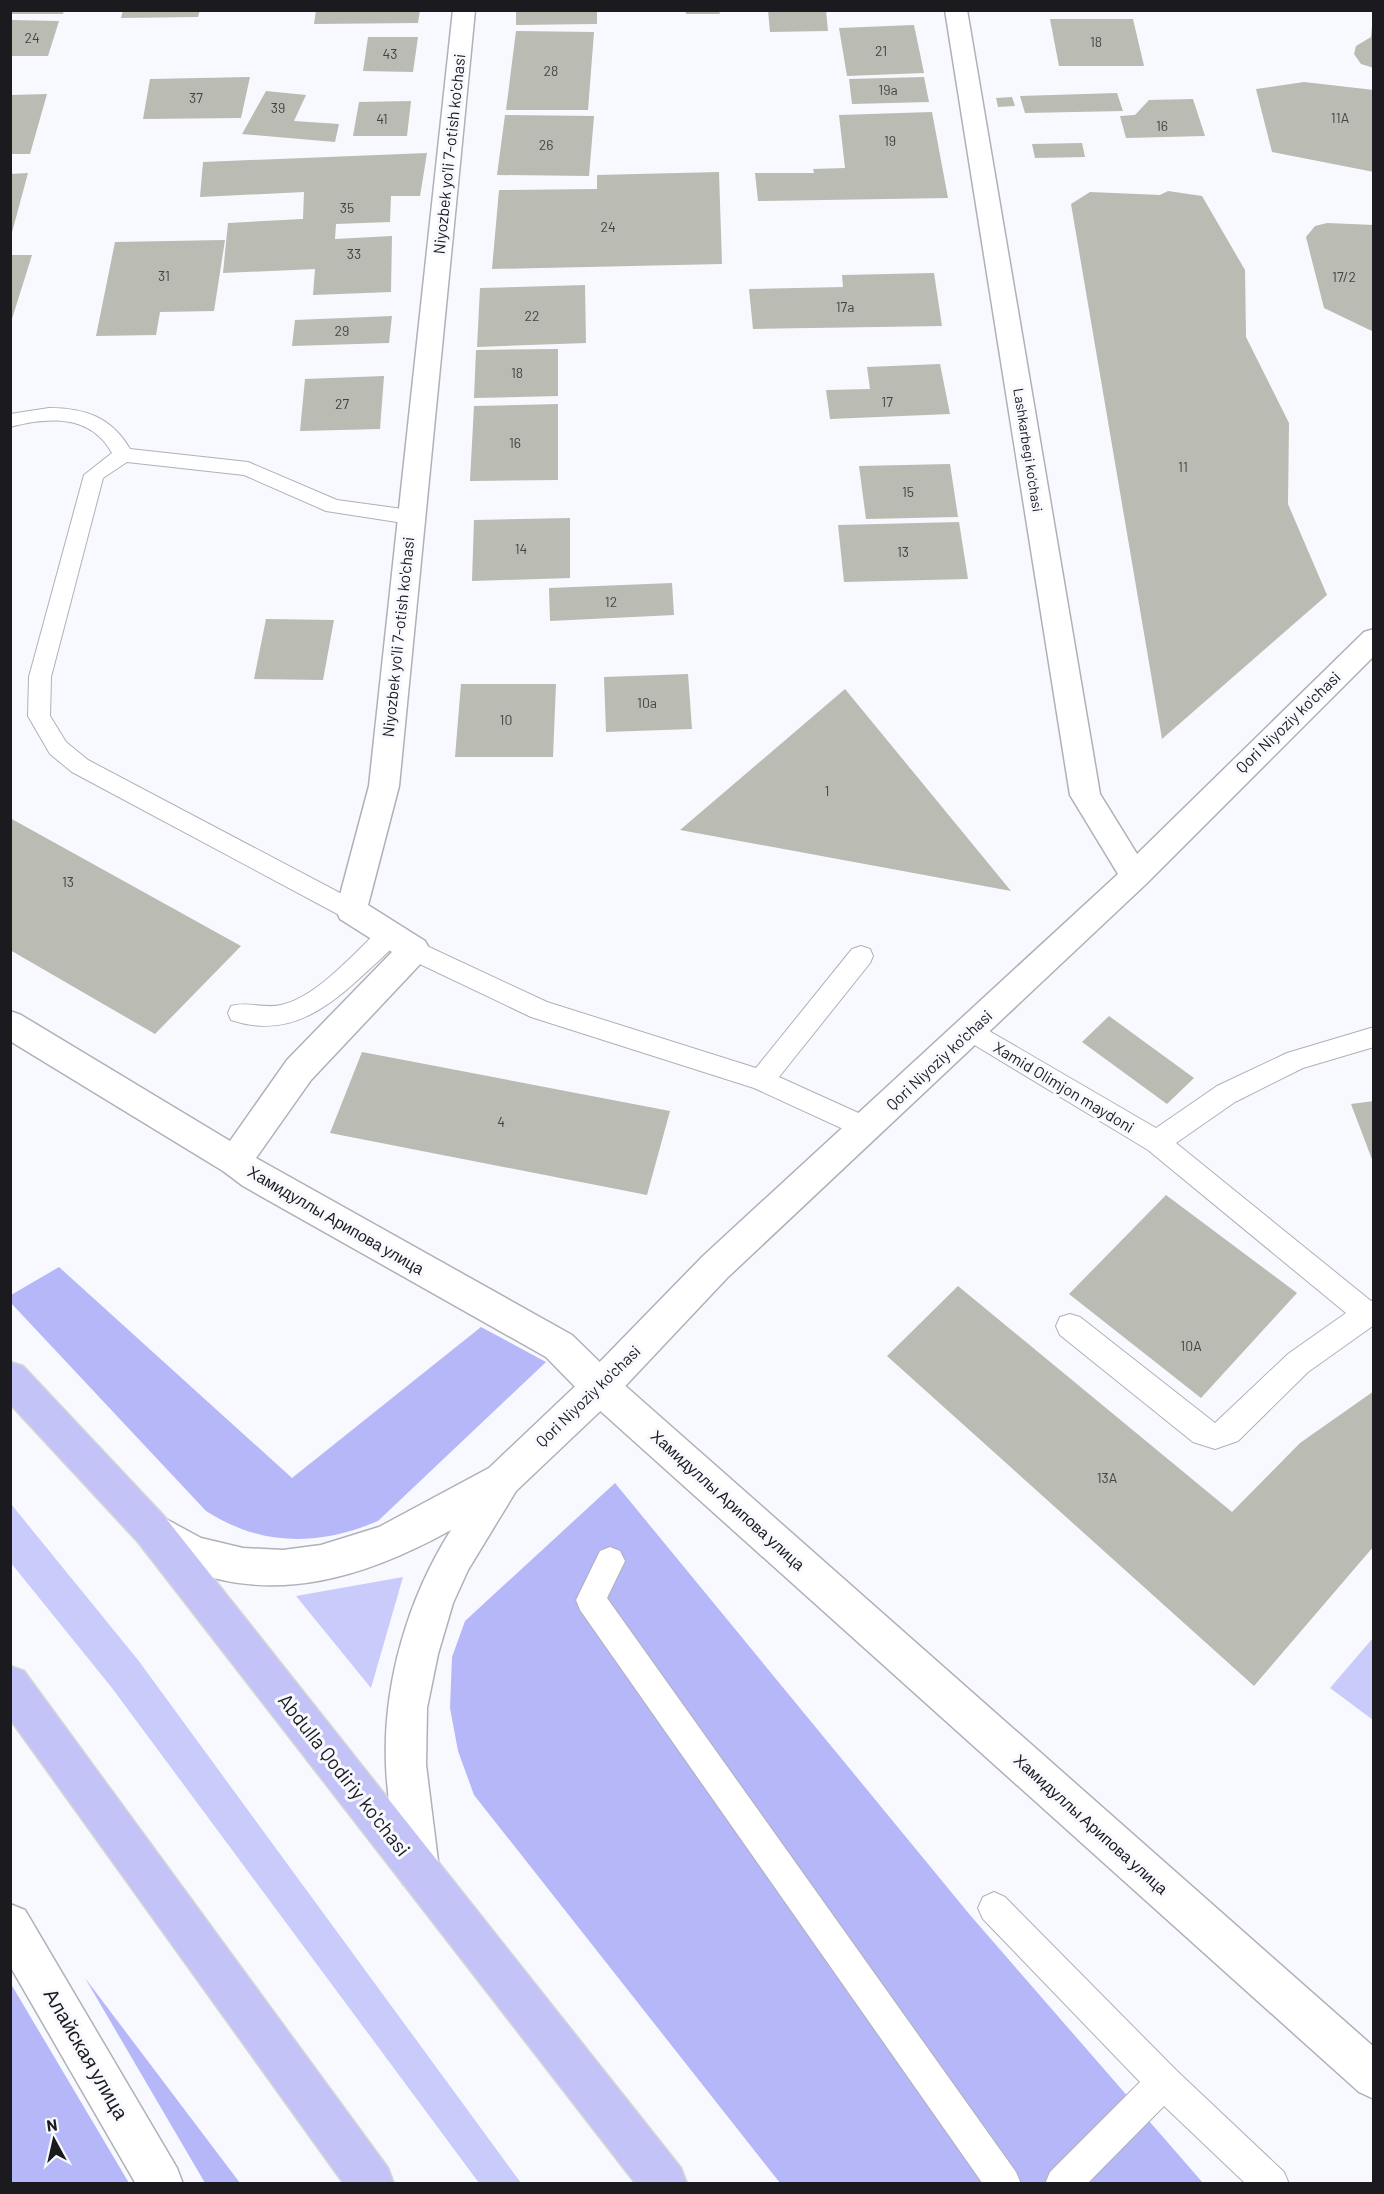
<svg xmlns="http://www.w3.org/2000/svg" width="1384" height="2194" font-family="Barlow,sans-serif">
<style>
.green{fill:#c9cbfa}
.forest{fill:#b6b7f8}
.building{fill:#babbb2}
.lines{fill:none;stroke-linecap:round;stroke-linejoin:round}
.service-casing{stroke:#afb0b9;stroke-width:2}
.minor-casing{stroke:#afb0b9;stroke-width:3}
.tertiary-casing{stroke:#afb0b9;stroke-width:3}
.primary-casing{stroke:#d6d6d7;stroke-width:3}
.service{fill:#fff;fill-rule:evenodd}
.minor{fill:#fff;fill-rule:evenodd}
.tertiary{fill:#fff;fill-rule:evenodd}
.primary{fill:#c4c3f7;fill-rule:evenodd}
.labels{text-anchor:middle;stroke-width:6;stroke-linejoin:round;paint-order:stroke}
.number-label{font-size:14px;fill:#434344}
.far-street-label{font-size:14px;fill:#1b1b1f;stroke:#f8f9fe}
.street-label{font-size:16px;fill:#1b1b1f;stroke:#f8f9fe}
.near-street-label{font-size:20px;fill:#1b1b1f;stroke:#f8f9fe}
</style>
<rect width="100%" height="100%" fill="#f8f9fe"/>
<!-- green -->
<g class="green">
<polygon points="11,1504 138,1660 521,2183 479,2183 112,1688 11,1563"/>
<polygon points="403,1577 371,1688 296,1596"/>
<polygon points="1373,1638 1373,1720 1330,1688"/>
</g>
<!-- forest -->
<g class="forest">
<path d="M59,1267L292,1478L481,1327L546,1362L378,1521C319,1546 262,1547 206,1511L11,1303V1295Z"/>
<polygon points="615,1483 970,1915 1203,2183 780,2183 474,1795 458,1751 450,1708 452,1657 465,1621"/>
<polygon points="85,1978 240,2183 205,2183"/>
<polygon points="10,1984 11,1984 129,2183 11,2183"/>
</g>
<!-- building -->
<g class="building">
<polygon points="10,10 64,10 63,14 10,14"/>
<polygon points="123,10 200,10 198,17 121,18"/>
<polygon points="316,10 420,10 418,23 314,24"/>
<polygon points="516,10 597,10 597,24 516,25"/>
<polygon points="685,10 719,10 720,14 686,14"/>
<polygon points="768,10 826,10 828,31 770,32"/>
<polygon points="1050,19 1133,19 1144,66 1059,66"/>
<polygon points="10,20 59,21 48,56 10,56"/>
<polygon points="914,25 924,73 847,76 839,28"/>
<polygon points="1372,26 1374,26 1374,68 1361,64 1354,54 1356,46 1371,37"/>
<polygon points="516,31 594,32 588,110 506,110"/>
<polygon points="368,37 418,37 413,72 363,71"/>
<polygon points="250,77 241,118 143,119 150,79"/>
<polygon points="924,77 929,102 852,104 849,79"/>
<polygon points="1304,82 1374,90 1374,172 1272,152 1256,89"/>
<polygon points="266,91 306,95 294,121 339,124 335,142 242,134"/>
<polygon points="1117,93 1123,111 1025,113 1020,96"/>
<polygon points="47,94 30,154 10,154 10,95"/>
<polygon points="1012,97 1015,106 998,107 996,98"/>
<polygon points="1193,99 1205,136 1126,138 1120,116 1135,115 1149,100"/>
<polygon points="411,101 407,136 353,136 359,102"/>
<polygon points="932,112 948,198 758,201 755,173 814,173 813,169 845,168 839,115"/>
<polygon points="505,115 594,116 589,176 497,175"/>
<polygon points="1082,143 1085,157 1035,158 1032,144"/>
<polygon points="427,153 420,196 391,196 390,222 336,224 335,239 392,236 391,292 313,295 315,269 223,273 228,223 303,219 304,192 200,197 203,162"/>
<polygon points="719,172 722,264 492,269 499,190 597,189 597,175"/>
<polygon points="28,173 11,236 10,236 10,174"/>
<polygon points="1168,191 1202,196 1245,270 1246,337 1289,423 1288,504 1327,595 1162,739 1071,204 1090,192 1160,195"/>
<polygon points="1327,223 1374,225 1374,332 1324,308 1306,237 1315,226"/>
<polygon points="225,240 214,311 160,312 156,335 96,336 115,242"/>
<polygon points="10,255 32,255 11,322 10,322"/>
<polygon points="934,273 942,326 753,329 749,289 843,287 842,275"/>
<polygon points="585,285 586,343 477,347 480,288"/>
<polygon points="392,316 389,343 292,346 295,320"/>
<polygon points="558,349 558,396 474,398 476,350"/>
<polygon points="940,364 950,414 830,419 826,390 870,389 867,367"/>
<polygon points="384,376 380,429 300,431 305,379"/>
<polygon points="558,404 558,480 470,481 474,406"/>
<polygon points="950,464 958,517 866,519 859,466"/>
<polygon points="570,518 570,578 472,581 474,520"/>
<polygon points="959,522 968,579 844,582 838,525"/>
<polygon points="672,583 674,615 550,621 549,588"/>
<polygon points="266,619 334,620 323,680 254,679"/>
<polygon points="688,674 692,729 606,732 604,677"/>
<polygon points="461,684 556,684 553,757 455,757"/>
<polygon points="845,689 956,824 1011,891 680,830"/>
<polygon points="10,818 241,946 155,1034 10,950"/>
<polygon points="1109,1016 1194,1078 1167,1104 1082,1042"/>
<polygon points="362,1052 670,1111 647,1195 330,1133"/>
<polygon points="1374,1101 1374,1162 1373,1162 1351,1104"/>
<polygon points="1166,1195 1297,1293 1201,1398 1069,1294"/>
<polygon points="958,1286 1232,1512 1300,1443 1374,1391 1374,1546 1254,1686 887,1356"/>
</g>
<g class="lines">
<!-- service casing -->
<g class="service-casing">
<g id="service">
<path d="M49,408C85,408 111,417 130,449L248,462L337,500L410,510L417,512L420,517L417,522L410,524L326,511L244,475L127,462L103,478L51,677L50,716L66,742L88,760L359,903L363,910L359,917L351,919L343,917L72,772L50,754L28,716L29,677L84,475L112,453C90,414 49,417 10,427V414Z"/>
<path d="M389,926L398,929L401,936L398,943C349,986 304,1045 231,1020L228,1013L231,1006C247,1001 264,1009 281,1005C317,997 354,953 380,929Z"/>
<polygon points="414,940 547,1002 756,1068 852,949 861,946 870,949 873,956 870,963 779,1077 874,1120 878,1128 874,1136 865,1139 754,1088 531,1017 405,957 402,950 405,943"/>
<polygon points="972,1021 1156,1128 1217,1086 1287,1053 1374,1027 1374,1047 1303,1068 1235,1102 1176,1143 1371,1301 1374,1300 1374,1325 1308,1372 1238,1441 1215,1449 1193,1442 1060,1335 1056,1326 1060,1317 1070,1314 1080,1317 1215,1423 1288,1354 1346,1313 1148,1150 963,1038 960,1031 963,1024"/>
<polygon points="610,1547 620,1551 625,1561 607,1598 1016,2172 1021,2184 983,2184 580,1610 576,1600 600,1551"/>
<polygon points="994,1892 1005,1897 1176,2070 1284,2172 1289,2184 1246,2184 1164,2106 1087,2184 1045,2184 1050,2172 1140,2082 983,1919 978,1908 983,1897"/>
</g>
</g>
<!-- minor casing -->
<g class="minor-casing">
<g id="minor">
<polygon points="453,10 475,10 399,786 368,905 425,941 430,950 425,959 311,1080 256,1158 572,1335 613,1375 1374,2047 1374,2099 1359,2092 587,1399 546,1357 243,1186 223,1171 10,1041 10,1011 21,1015 230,1141 287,1060 392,952 340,919 336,910 369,786"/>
<polygon points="10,1904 25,1910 177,2168 183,2184 136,2184 10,1966"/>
</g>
</g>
<!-- tertiary casing -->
<g class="tertiary-casing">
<path id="tertiary" d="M945,10H967L1100,794L1137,854L1364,632L1374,629V656L1146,884L727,1278L613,1399L516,1491L468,1570L453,1603L438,1654L427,1708L426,1765L439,1869L433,1884L418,1890L403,1884L397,1869C394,1834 387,1799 386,1764C383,1683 408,1598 451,1530C368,1576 276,1606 184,1568C173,1563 147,1551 140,1543C137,1540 136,1533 134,1530L140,1517L153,1512L201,1538L243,1548L283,1550L321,1545L379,1527L489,1468L587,1375L703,1256L1118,874L1070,795Z"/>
</g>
<!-- primary casing -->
<g class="primary-casing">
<g id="primary">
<polygon points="10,1362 23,1366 164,1516 681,2168 687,2184 636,2184 138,1542 10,1404"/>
<polygon points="10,1666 24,1671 388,2168 394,2184 344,2184 10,1719"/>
</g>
</g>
<!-- service -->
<use href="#service" class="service"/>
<!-- minor -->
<use href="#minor" class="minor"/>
<!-- tertiary -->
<use href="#tertiary" class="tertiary"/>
<!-- primary -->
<use href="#primary" class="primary"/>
</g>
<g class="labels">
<!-- number labels -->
<g class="number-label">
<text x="32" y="43">24</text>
<text x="1096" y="47">18</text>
<text x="881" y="56">21</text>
<text x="390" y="59">43</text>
<text x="551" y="76">28</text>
<text x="888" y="95">19a</text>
<text x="196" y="103">37</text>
<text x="278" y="113">39</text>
<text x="1340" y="123">11A</text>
<text x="382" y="124">41</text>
<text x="1162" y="131">16</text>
<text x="890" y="146">19</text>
<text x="546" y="150">26</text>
<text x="347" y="213">35</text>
<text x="608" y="232">24</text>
<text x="354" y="259">33</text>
<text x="164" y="281">31</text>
<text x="1344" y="282">17/2</text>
<text x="845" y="312">17a</text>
<text x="532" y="321">22</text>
<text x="342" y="336">29</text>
<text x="517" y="378">18</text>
<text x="887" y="407">17</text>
<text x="342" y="409">27</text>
<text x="515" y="448">16</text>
<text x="1183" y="472">11</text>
<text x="908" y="497">15</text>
<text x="521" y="554">14</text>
<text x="903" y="557">13</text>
<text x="611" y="607">12</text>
<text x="647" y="708">10a</text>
<text x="506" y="725">10</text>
<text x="827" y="796">1</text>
<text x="68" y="887">13</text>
<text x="501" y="1127">4</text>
<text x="1191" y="1351">10A</text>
<text x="1107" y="1483">13A</text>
</g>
<!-- far-street labels -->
<g class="far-street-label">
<text transform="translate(1028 450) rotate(81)" y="5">Lashkarbegi ko'chasi</text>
</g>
<!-- street labels -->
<g class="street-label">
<text transform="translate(449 154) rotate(-84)" y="6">Niyozbek yo'li 7-otish ko'chasi</text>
<text transform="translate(398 637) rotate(-84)" y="6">Niyozbek yo'li 7-otish ko'chasi</text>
<text transform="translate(1288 722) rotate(-44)" y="6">Qori Niyoziy ko'chasi</text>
<text transform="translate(939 1060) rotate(-43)" y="6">Qori Niyoziy ko'chasi</text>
<text transform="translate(1064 1087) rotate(31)" y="6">Xamid Olimjon maydoni</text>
<text transform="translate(336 1220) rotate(30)" y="6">Хамидуллы Арипова улица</text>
<text transform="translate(588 1396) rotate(-44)" y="6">Qori Niyoziy ko'chasi</text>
<text transform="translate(728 1500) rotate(42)" y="6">Хамидуллы Арипова улица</text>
<text transform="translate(1091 1824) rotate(42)" y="6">Хамидуллы Арипова улица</text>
</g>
<!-- near-street labels -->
<g class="near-street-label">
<text transform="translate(344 1775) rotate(52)" y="7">Abdulla Qodiriy ko'chasi</text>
<text transform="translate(86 2054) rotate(60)" y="7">Алайская улица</text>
</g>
</g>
<!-- border -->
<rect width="1384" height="2194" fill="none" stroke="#1b1b1f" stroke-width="24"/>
<!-- north arrow -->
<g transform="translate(54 2140) rotate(352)" stroke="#f8f9fe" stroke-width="4.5" paint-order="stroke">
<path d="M0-4.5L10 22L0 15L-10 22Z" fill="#1b1b1f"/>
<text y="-9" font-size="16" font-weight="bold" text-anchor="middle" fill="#1b1b1f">N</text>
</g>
</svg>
